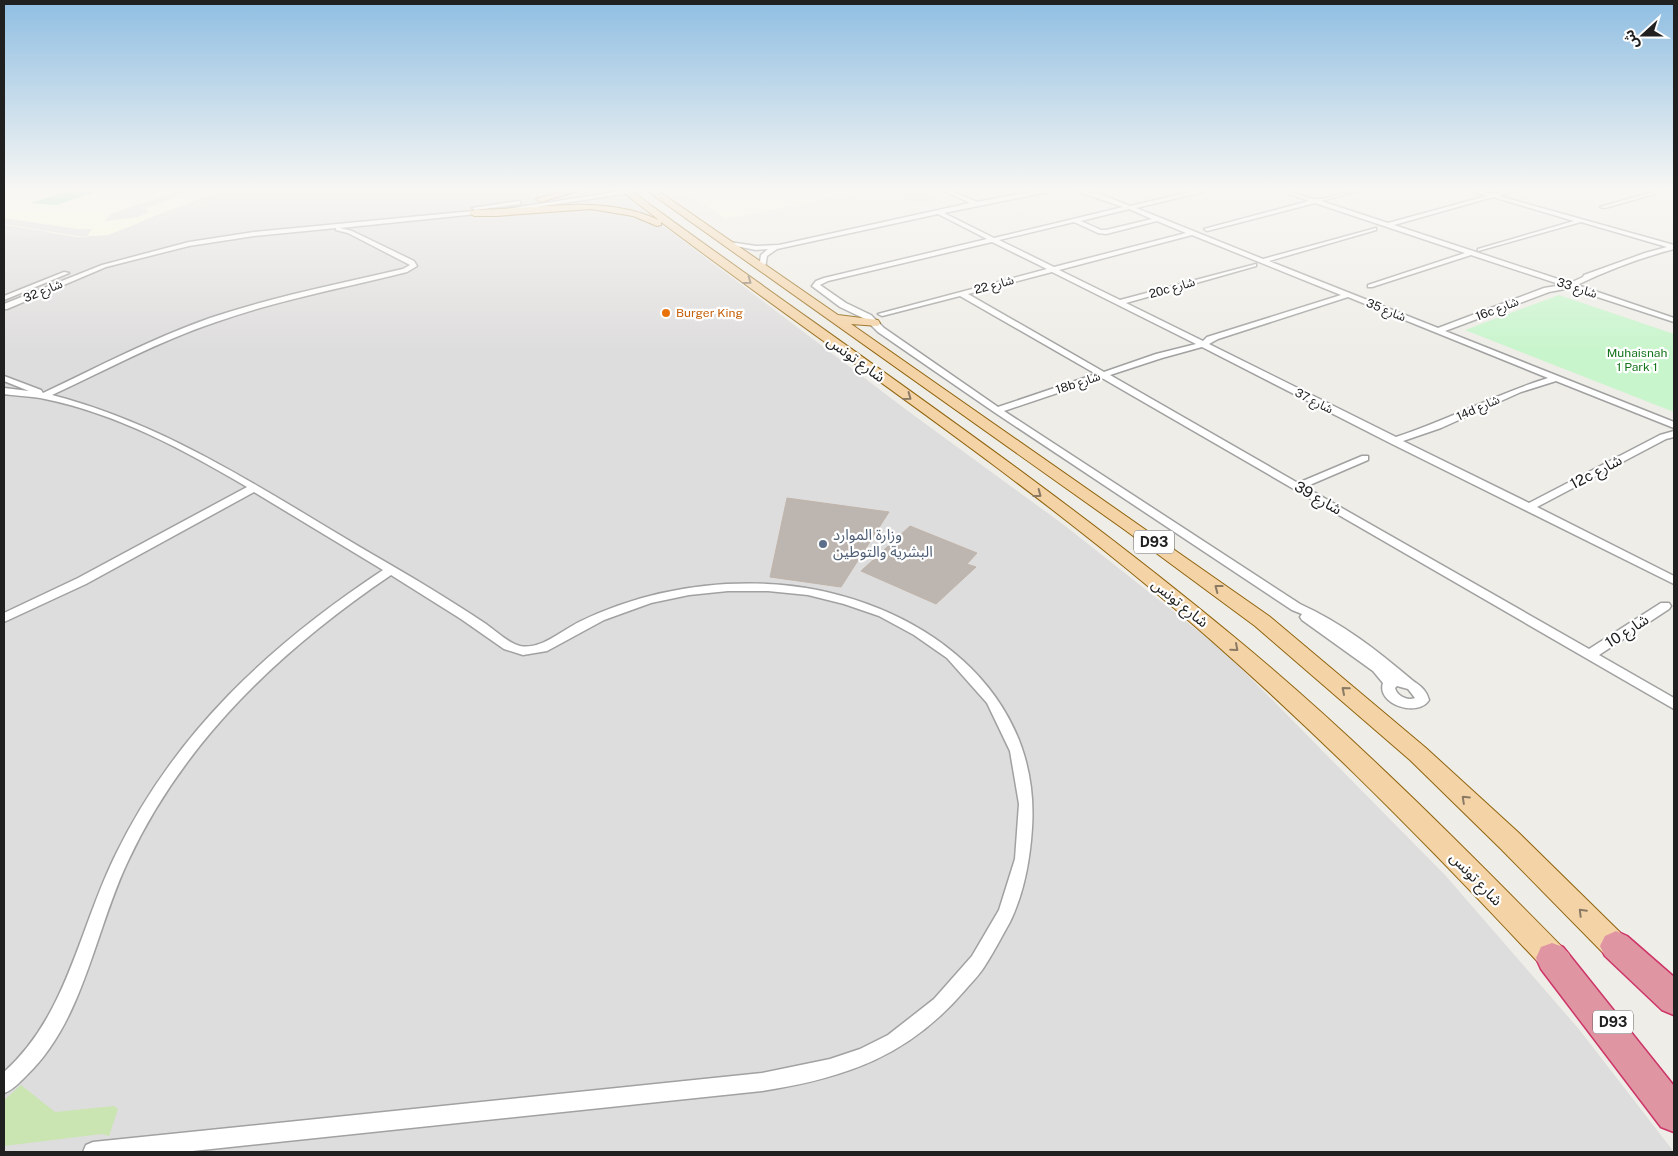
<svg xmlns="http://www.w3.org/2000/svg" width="1678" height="1156" font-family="'Public Sans','Noto Sans Arabic',sans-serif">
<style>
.residential{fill:#dedddd}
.education{fill:#fcfde3}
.grass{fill:#cae5b1}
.park{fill:#c8f5cc}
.pitch{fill:#8bd8bb}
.parking{fill:#e0e0e0}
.building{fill:#bdb6b0;stroke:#c0b4aa}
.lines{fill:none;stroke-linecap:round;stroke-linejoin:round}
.minor-casing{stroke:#a1a1a1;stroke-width:3}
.tertiary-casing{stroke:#a1a1a1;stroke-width:3}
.primary-casing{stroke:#8f640d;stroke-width:2}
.motorway-casing{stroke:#cd3468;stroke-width:3}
.minor{fill:#fff;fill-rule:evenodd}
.tertiary{fill:#fff;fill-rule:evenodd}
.primary{fill:#f4d3a7;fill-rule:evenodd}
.motorway{fill:#e095a3;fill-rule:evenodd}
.oneway{stroke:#8a7a64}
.food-dot{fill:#e8710a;stroke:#fff;stroke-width:2}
.service-dot{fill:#5c6f8a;stroke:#fff;stroke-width:2}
.labels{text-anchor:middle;stroke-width:4.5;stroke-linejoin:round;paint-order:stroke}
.far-street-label{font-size:12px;fill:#202020;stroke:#fff}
.far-food-label{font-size:12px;fill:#c56008;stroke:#fff;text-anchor:start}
.far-park-label{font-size:12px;fill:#15761e;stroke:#fff}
.shield{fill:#fff;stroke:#636363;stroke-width:1}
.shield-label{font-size:14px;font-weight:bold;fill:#202020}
.street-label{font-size:15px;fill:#202020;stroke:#fff}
.service-label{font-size:15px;fill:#4e5e75;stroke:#fff;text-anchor:start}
</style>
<rect width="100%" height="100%" fill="#efede7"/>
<!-- residential -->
<polygon class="residential" points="4,190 616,190 908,411 1064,525 1226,653 1445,875 1578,1028 1674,1152 4,1152"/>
<!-- education -->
<g class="education">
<polygon points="4,190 223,190 108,235 77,237 4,225"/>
<polygon points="682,190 849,190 856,193 725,219"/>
</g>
<!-- grass -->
<polygon class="grass" points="21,1085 55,1112 114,1106 118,1109 109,1136 102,1134 4,1146 4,1100"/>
<!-- park -->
<polygon class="park" points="1559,295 1674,334 1674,412 1465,330"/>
<!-- pitch -->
<polygon class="pitch" points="71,190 96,192 56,205 31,203"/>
<!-- parking -->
<g class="parking">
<polygon points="179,190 197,190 146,208 149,212 138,217 105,221 111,214"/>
<polygon points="223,190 243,190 153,225 139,222"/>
<polygon points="888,190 914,190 937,200 918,204"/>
<polygon points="4,218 77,229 92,229 87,236 78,236 4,224"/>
<polygon points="4,225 50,232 34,239 4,234"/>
</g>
<!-- building -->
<g class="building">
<polygon points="787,498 889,512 841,587 770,577"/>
<polygon points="910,526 977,553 967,564 976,567 936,604 861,571"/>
</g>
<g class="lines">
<!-- minor casing -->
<g class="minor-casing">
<g id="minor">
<polygon points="628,190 630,193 510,211 507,209"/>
<path d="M943,190H950L977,202L1041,190H1051L1048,192L944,213L994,238L1123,207L1074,190L1100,194L1130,206L1199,190H1207L1206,191L1136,208L1263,259L1376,228V230L1269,261L1438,328L1544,288L1562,285L1471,255L1372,287H1368V285L1465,253L1315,203L1207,231L1204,229L1309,201L1278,190C1291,190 1301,197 1313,199C1326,201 1346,190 1361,190L1321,201L1388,223L1487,196L1470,190L1493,194L1516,190L1499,196L1674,245V249C1640,258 1608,270 1577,285L1674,318V322L1570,288L1549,292L1445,331L1674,422V428L1556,381L1521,392L1441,428L1403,441L1529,503L1660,435L1674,431V437L1666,439L1537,507L1674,576V584L1390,443L1202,347L1162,358L1110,375L1298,483L1362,456H1368V460L1305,487L1589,649L1661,603H1669L1671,606L1669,609L1599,655L1674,698V709L1102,378L1004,411L1300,604C1342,623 1377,650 1412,680C1420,686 1426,689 1429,700C1418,718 1376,704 1383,683L1373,671L1302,620L1300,617L1302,614L1292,610L994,412L878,332L865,319L840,307L812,286L816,281L824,278L987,239L938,214L777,249L767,256L765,268L762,270L759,268L761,255L768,249L756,250L726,244L729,242L756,246L779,245L970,203ZM1493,197L1574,221L1478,249V251L1581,222L1667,247L1645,253L1584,275L1583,277L1570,283L1394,225ZM1129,209L1152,219L1106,230H1101L1081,221ZM1157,221L1186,233L1054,267L999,240L1074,222L1098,233L1106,234ZM1192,235L1341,295L1207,337L1203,341L1126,303L1256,266V264L1120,300L1059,270ZM992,242L1047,269L878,314L882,316L960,296L1096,374L998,407L884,328L871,315L846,303L820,285L828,281ZM1052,272L1196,344L1156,354L1104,372L968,294ZM1348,297L1548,378C1496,394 1448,420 1396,437L1209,344L1218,339ZM1397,686L1408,689L1415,698C1407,701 1397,696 1395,688Z"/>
<polygon points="1660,190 1668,190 1605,208 1600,207"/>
<polygon points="519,201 521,204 475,210 472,208"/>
<path d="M484,210L486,211V213L340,228L352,231L414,261L417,266L407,272C343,288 278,300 216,322C159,341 106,370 52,395C144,419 220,463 300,511C339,535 379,558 418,581C441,595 464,609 486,624C496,631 508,643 520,646C541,650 561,631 579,622C637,594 702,581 767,584C901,590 1042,679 1032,828C1030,860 1024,893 1010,922C1002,936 995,950 986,964C981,973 973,981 966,989C909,1056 846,1078 762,1091L183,1152H83L86,1145L93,1142L762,1073L830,1059L860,1049L888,1035L934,999L972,956L999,910L1015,859L1019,804L1010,751L987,703L947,658L914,635L879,616L844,604L808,595L768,591H728L689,595L651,603L604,620L547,651L523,655L504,649L461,619L391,575C282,649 185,739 128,861C95,930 84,1020 27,1075C20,1082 13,1090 4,1093V1072C67,1016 79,929 115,856C175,732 270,645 383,570L254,492L86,584L4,622V613L78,578L247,487C184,450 118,414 45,399C32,396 17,396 4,394V388L29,391L4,381V376L41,390L43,393C98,367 153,338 210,318C273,297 338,284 403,269L410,265L348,233L336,230V228L254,236L189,246L106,267L7,309H4V304L102,265L189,242L254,232Z"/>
<polygon points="64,272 69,273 4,300 4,296"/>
</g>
</g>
<!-- tertiary casing -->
<g class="tertiary-casing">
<polygon id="tertiary" points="628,190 648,190 625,194 624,192"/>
</g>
<!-- primary casing -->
<g class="primary-casing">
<g id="primary">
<polygon points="567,190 581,190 541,202 536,199"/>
<path d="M620,190H630C832,338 1040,476 1233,636C1352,734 1461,844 1569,954L1573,964L1569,974L1559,978L1549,974C1422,838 1292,706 1149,587C993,457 823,344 661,222V225L657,226L633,216L591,209L496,216H474L469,213L474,210C537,210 599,193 659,220Z"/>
<polygon points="646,190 657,190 838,315 878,320 880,323 878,326 851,324 1269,616 1426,748 1519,833 1633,945 1637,954 1633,963 1623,967 1613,963 1501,849 1410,760 1255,626 1125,530"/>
</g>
</g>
<!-- motorway casing -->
<g class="motorway-casing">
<g id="motorway">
<polygon points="1616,931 1627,936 1674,977 1674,1015 1662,1010 1605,956 1600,946 1605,936"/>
<polygon points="1552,943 1563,947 1674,1086 1674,1132 1661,1127 1541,969 1536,958 1541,947"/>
</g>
</g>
<!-- minor -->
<use href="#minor" class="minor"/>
<!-- tertiary -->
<use href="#tertiary" class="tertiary"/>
<!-- primary -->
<use href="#primary" class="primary"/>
<!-- motorway -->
<use href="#motorway" class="motorway"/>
</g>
<!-- one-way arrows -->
<defs><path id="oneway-chevron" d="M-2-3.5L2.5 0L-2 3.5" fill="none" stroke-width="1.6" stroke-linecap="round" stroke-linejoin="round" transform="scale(1.25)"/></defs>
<g class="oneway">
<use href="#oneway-chevron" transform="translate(748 281) rotate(36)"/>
<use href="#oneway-chevron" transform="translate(908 397) rotate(36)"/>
<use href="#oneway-chevron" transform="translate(1038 494) rotate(37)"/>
<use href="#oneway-chevron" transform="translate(1218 588) rotate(-143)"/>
<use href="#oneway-chevron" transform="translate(1235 648) rotate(41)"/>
<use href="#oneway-chevron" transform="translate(1345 690) rotate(-139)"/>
<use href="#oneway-chevron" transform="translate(1465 799) rotate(-137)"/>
<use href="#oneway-chevron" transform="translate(1582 912) rotate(-135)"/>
</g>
<!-- sky -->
<linearGradient id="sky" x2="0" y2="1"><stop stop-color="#8fbee2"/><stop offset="0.54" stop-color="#f8f7f4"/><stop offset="1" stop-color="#f8f7f4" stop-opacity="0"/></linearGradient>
<rect width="1678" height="351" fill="url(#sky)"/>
<!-- markers -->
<circle class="food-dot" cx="666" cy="313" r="5"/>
<circle class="service-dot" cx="823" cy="544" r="5"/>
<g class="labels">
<!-- far-street labels -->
<g class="far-street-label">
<text transform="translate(994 285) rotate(-15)" y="4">شارع 22</text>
<text transform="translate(1172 288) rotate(-16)" y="4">20c شارع</text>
<text transform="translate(1577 288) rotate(18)" y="4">شارع 33</text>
<text transform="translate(43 291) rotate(-22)" y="4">شارع 32</text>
<text transform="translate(1497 309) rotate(-21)" y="4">16c شارع</text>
<text transform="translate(1386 310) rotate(22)" y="4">شارع 35</text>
<text transform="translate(1078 383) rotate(-18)" y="4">18b شارع</text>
<text transform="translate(1314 401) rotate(27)" y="4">شارع 37</text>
<text transform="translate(1478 408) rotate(-24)" y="4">14d شارع</text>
</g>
<!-- far-food labels -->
<g class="far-food-label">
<text x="676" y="317">Burger King</text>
</g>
<!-- far-park labels -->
<g class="far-park-label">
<text x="1637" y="357">Muhaisnah<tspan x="1637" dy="14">1 Park 1</tspan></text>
</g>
<!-- shield labels -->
<g class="shield">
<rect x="1134" y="530.5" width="40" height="23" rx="4"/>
<rect x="1593" y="1010.5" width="40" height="23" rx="4"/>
</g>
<g class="shield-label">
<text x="1154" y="547">D93</text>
<text x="1613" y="1027">D93</text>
</g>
<!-- street labels -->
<g class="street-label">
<text transform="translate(856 359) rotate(36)" y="5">شارع تونس</text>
<text transform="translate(1596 472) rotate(-28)" y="5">12c شارع</text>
<text transform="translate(1318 498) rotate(30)" y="5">شارع 39</text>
<text transform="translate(1180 603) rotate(39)" y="5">شارع تونس</text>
<text transform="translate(1627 631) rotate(-33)" y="5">شارع 10</text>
<text transform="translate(1476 879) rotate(46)" y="5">شارع تونس</text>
</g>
<!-- service labels -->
<g class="service-label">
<text x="833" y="540">وزارة الموارد<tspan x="833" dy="17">البشرية والتوطين</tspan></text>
</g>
</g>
<!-- border -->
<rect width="1678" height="1156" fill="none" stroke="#202020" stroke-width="10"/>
<!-- north arrow -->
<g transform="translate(1643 35) rotate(249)" stroke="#ffffff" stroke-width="4" paint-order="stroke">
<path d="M0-4L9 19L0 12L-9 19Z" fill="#202020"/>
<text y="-8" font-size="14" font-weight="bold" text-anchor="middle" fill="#202020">ش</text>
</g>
</svg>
